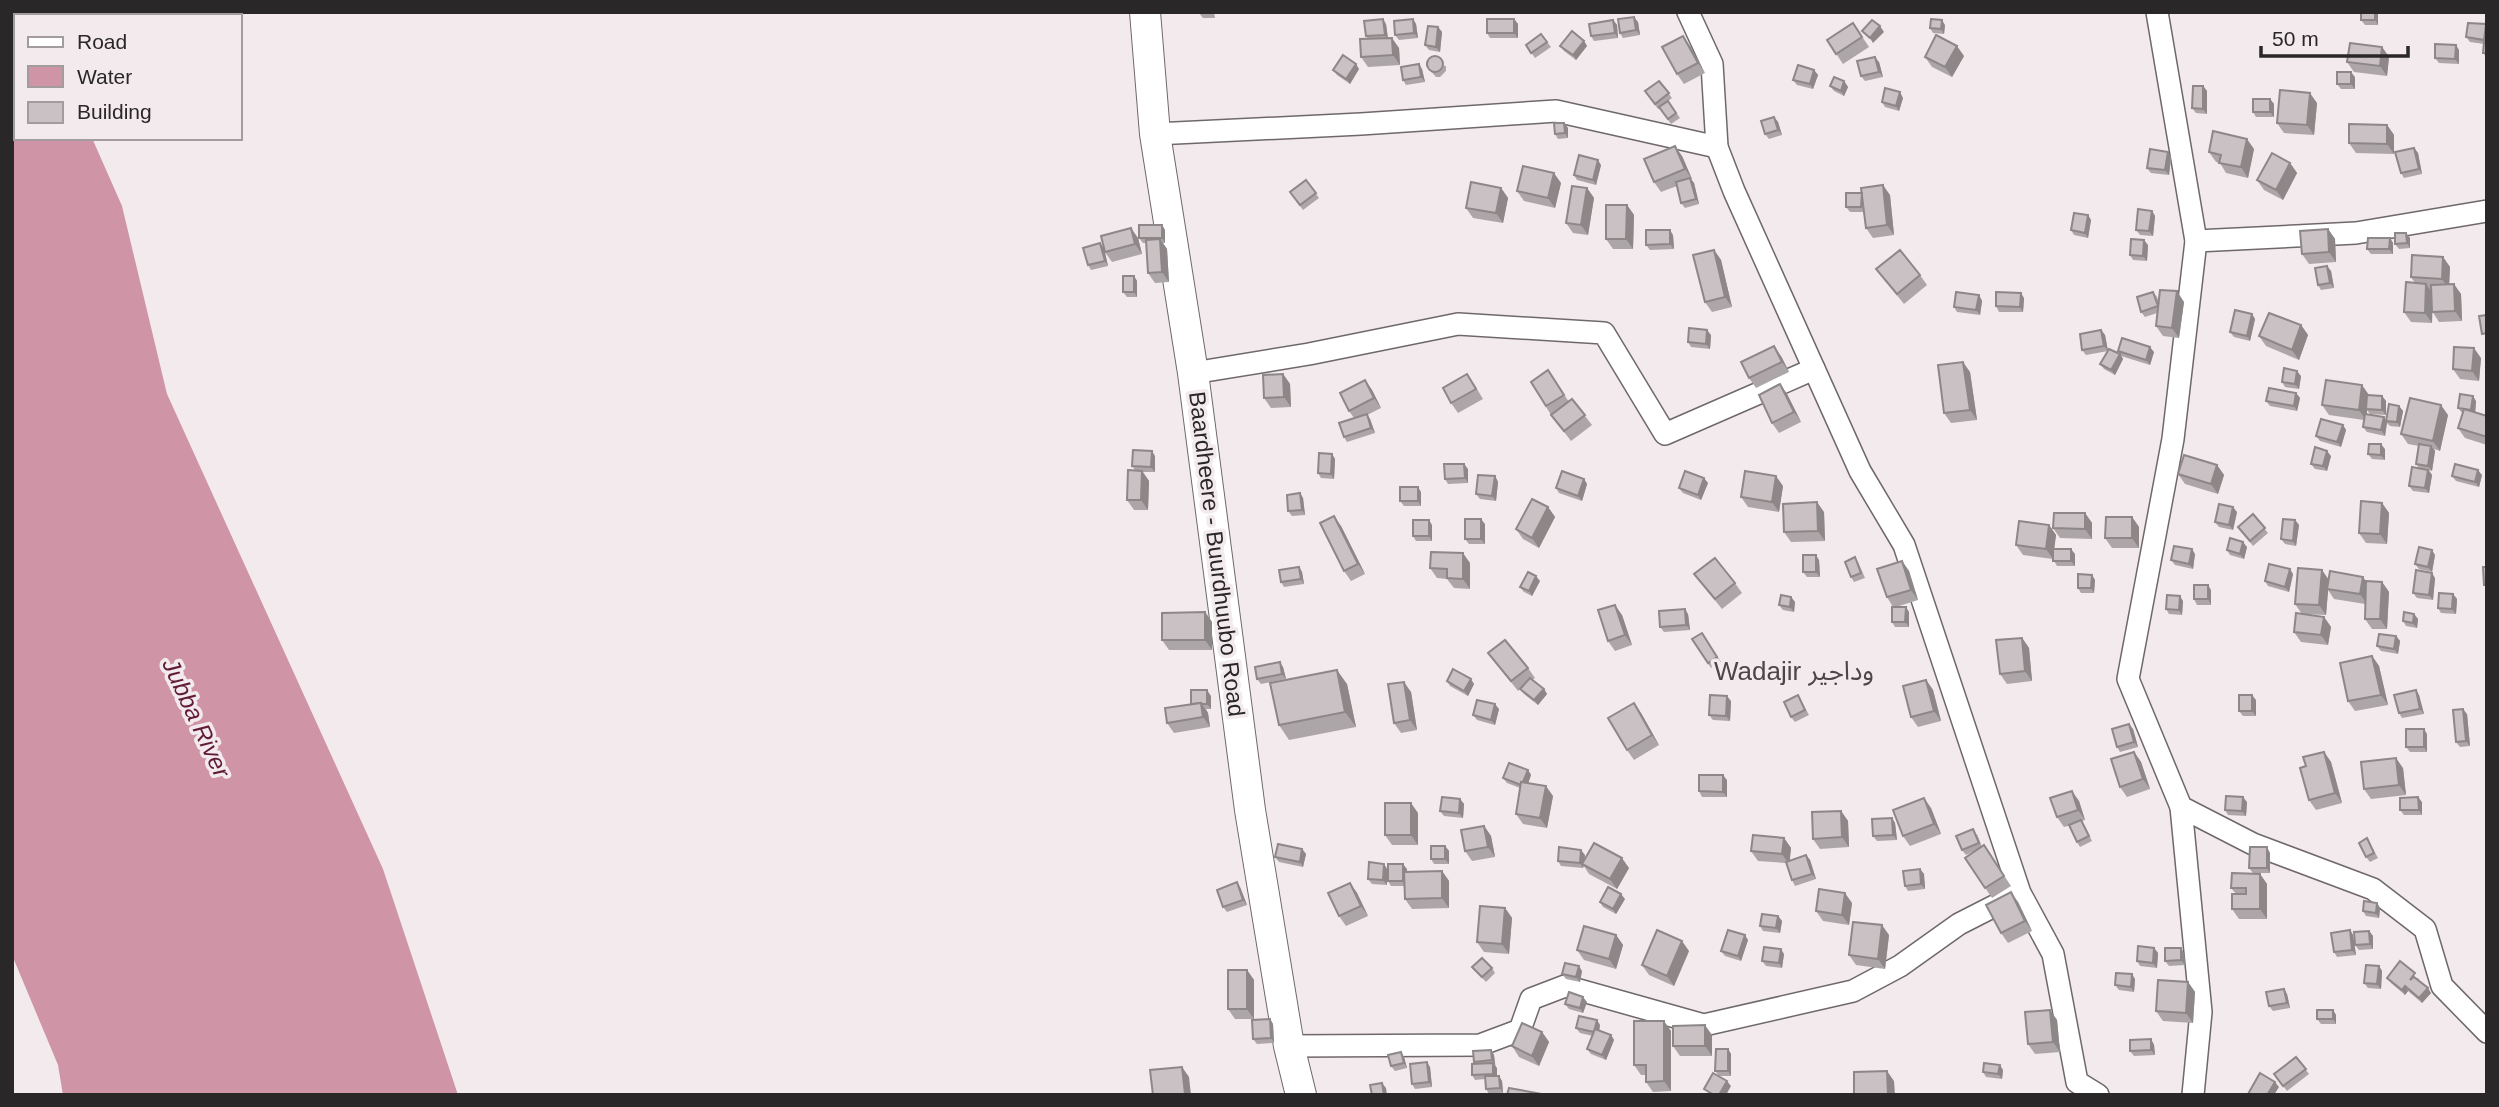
<svg xmlns="http://www.w3.org/2000/svg" width="2499" height="1107" font-family="Helvetica,'Noto Sans Arabic',sans-serif">
<style>
.water{fill:#cf95a7}
.lines{fill:none;stroke-linecap:round;stroke-linejoin:round}
.minor-casing{stroke:#6f686a;stroke-width:24}
.secondary-casing{stroke:#6f686a;stroke-width:32}
.minor{stroke:#fff;stroke-width:21}
.secondary{stroke:#fff;stroke-width:30}
.wall{fill:#ada6a8}
.shaded-wall{fill:#8d8788}
.building{fill:#c9c1c3;stroke:#8d8788;stroke-width:2}
.labels{text-anchor:middle;stroke-width:7;stroke-linejoin:round;paint-order:stroke}
.street-label{font-size:23px;fill:#2a2728;stroke:#f2eaec}
.water-label{font-size:24px;font-style:italic;fill:#601a37;stroke:#f2eaec}
.quarter-label{font-size:26px;fill:#4c4648;stroke:#f2eaec}
</style>
<rect width="100%" height="100%" fill="#f2eaec"/>
<!-- water -->
<polygon class="water" points="12,12 34,12 36,16 16,16 16,138 92,138 122,206 167,394 383,869 458,1095 63,1095 58,1065 12,955"/>
<g class="lines">
<!-- minor casing -->
<g class="minor-casing">
<g id="minor">
<polyline points="1688,12 1712,64 1717,147 1734,191 1860,471 1904,545 2020,893 2053,954 2077,1082 2098,1095"/>
<polyline points="2157,12 2196,241 2173,439 2128,679 2181,807 2253,844 2373,889 2425,929 2442,986 2487,1032"/>
<polyline points="1155,134 1361,124 1556,111 1717,147"/>
<polyline points="2196,241 2356,233 2487,211"/>
<polyline points="1193,373 1309,354 1458,324 1604,333 1665,434 1814,369"/>
<polyline points="2181,807 2201,1012 2193,1095"/>
<polyline points="1289,1046 1480,1045 1520,1030 1531,999 1565,986 1704,1025 1853,991 1900,966 1959,924 2012,897"/>
</g>
</g>
<!-- secondary casing -->
<g class="secondary-casing">
<polyline id="secondary" points="1145,12 1155,134 1193,373 1250,810 1289,1046 1301,1095"/>
</g>
<!-- minor -->
<use href="#minor" class="minor"/>
<!-- secondary -->
<use href="#secondary" class="secondary"/>
</g>
<!-- wall -->
<g class="wall">
<polygon points="1214,12 1215,18 1203,18 1199,13"/>
<polygon points="2378,12 2378,25 2365,25 2361,20"/>
<polygon points="1413,19 1416,24 1418,38 1399,40 1395,35"/>
<polygon points="1514,19 1518,24 1518,38 1490,38 1487,33"/>
<polygon points="1613,20 1617,25 1618,38 1594,41 1591,36"/>
<polygon points="2487,21 2487,58 2483,53 2484,44 2470,42 2466,37 2486,24"/>
<polygon points="1638,22 1640,35 1623,38 1620,33"/>
<polygon points="1853,23 1869,47 1843,64 1827,40"/>
<polygon points="1386,24 1388,38 1399,48 1400,65 1368,67 1361,57 1368,39 1366,36"/>
<polygon points="1945,25 1944,34 1933,33 1930,28"/>
<polygon points="1438,27 1442,32 1440,52 1429,50 1425,45"/>
<polygon points="1584,41 1587,46 1576,60 1564,51 1560,46"/>
<polygon points="1547,42 1551,47 1535,58 1526,45"/>
<polygon points="1690,46 1705,73 1684,84 1677,74"/>
<polygon points="2382,47 2389,57 2387,76 2354,72 2347,62"/>
<polygon points="2459,50 2459,64 2439,63 2435,58"/>
<polygon points="1964,56 1952,77 1932,67 1925,57"/>
<polygon points="1426,62 1446,66 1446,71 1440,77 1436,77 1426,66"/>
<polygon points="1879,62 1883,77 1865,81 1861,76"/>
<polygon points="1359,69 1350,84 1337,75 1333,70"/>
<polygon points="1422,69 1425,82 1406,85 1403,80"/>
<polygon points="1814,70 1818,75 1813,89 1797,85 1793,80"/>
<polygon points="2355,77 2355,89 2341,89 2337,84"/>
<polygon points="1659,81 1672,98 1668,101 1680,118 1671,124 1660,108 1658,109 1645,91"/>
<polygon points="1844,81 1848,87 1844,96 1834,91 1830,86"/>
<polygon points="2203,86 2207,91 2207,114 2196,113 2192,108"/>
<polygon points="1903,98 1899,111 1885,107 1882,102"/>
<polygon points="2270,99 2274,104 2274,117 2256,117 2253,112"/>
<polygon points="2317,103 2314,135 2284,133 2277,123"/>
<polygon points="1774,117 1778,122 1782,135 1769,139 1765,134"/>
<polygon points="1564,123 1568,128 1568,138 1558,139 1555,134"/>
<polygon points="2387,125 2394,135 2394,154 2356,153 2349,143"/>
<polygon points="2414,148 2418,153 2422,174 2404,178 2401,173"/>
<polygon points="2254,149 2248,178 2226,173 2220,163 2216,162 2209,152"/>
<polygon points="1682,156 1692,179 1691,179 1694,183 1699,204 1685,208 1681,203 1677,186 1661,192 1654,182"/>
<polygon points="2171,157 2169,175 2151,173 2147,168"/>
<polygon points="2290,163 2297,173 2283,200 2264,190 2257,180"/>
<polygon points="1601,165 1596,185 1577,180 1574,175"/>
<polygon points="1306,180 1319,198 1303,210 1290,192"/>
<polygon points="1561,183 1555,208 1524,201 1517,191"/>
<polygon points="1501,188 1508,198 1503,223 1473,218 1466,208"/>
<polygon points="1587,188 1594,198 1588,235 1573,233 1566,223"/>
<polygon points="1890,195 1894,235 1873,238 1866,228 1864,212 1850,212 1846,207"/>
<polygon points="1627,205 1634,215 1633,249 1613,249 1606,239"/>
<polygon points="2152,211 2155,216 2153,236 2140,235 2136,230"/>
<polygon points="2088,215 2091,220 2088,238 2074,235 2071,230"/>
<polygon points="1162,225 1165,230 1165,243 1163,243 1167,249 1169,282 1155,283 1148,273 1146,243 1143,243 1139,238"/>
<polygon points="2328,229 2335,239 2336,262 2309,264 2302,254"/>
<polygon points="2406,233 2410,238 2410,248 2399,249 2395,244"/>
<polygon points="1673,235 1674,249 1650,250 1646,245"/>
<polygon points="1138,238 1142,254 1112,262 1105,252"/>
<polygon points="2390,238 2393,243 2393,254 2371,254 2367,249"/>
<polygon points="1100,243 1104,248 1108,266 1091,270 1088,265"/>
<polygon points="2148,245 2147,261 2133,260 2130,255"/>
<polygon points="1714,250 1721,260 1732,307 1712,312 1705,302"/>
<polygon points="2443,257 2450,267 2449,284 2461,294 2462,321 2439,322 2432,311 2432,323 2411,322 2404,312 2415,283 2411,277"/>
<polygon points="2327,266 2331,271 2334,288 2321,290 2318,285"/>
<polygon points="1876,269 1920,275 1927,285 1904,304"/>
<polygon points="1134,276 1137,281 1137,297 1127,297 1123,292"/>
<polygon points="2153,292 2157,297 2159,303 2184,302 2179,338 2163,336 2156,326 2157,313 2145,317 2141,312"/>
<polygon points="1979,295 1982,301 1980,315 1957,312 1954,307"/>
<polygon points="2024,298 2023,312 1999,312 1996,306"/>
<polygon points="2252,314 2255,319 2250,341 2234,337 2230,332"/>
<polygon points="2301,325 2308,335 2299,360 2266,346 2259,336"/>
<polygon points="2101,330 2105,335 2108,351 2086,355 2082,350"/>
<polygon points="1711,335 1710,349 1691,347 1688,342"/>
<polygon points="2118,351 2154,352 2150,365 2121,356 2123,359 2115,375 2104,369 2100,364 2120,354"/>
<polygon points="1781,356 1789,372 1756,388 1749,378"/>
<polygon points="2481,358 2479,381 2460,379 2453,369"/>
<polygon points="1548,370 1569,402 1572,399 1592,425 1571,441 1551,415 1531,382"/>
<polygon points="1970,372 1977,420 1951,423 1944,413"/>
<polygon points="1283,374 1290,384 1291,407 1271,408 1264,398"/>
<polygon points="2301,376 2299,389 2285,387 2282,382"/>
<polygon points="1365,380 1372,390 1381,408 1367,415 1370,419 1375,433 1347,442 1344,437 1354,418 1349,411"/>
<polygon points="1474,384 1483,399 1458,413 1451,403"/>
<polygon points="1780,384 1787,394 1801,422 1779,433 1772,423"/>
<polygon points="2296,393 2300,398 2297,411 2270,406 2266,401"/>
<polygon points="2369,395 2382,396 2386,401 2386,415 2370,414 2367,410 2367,414 2384,417 2386,421 2399,406 2403,411 2400,427 2390,426 2387,423 2385,436 2367,432 2363,427 2364,420 2329,415 2322,405"/>
<polygon points="2476,401 2475,413 2487,416 2487,445 2465,438 2458,428 2463,414 2458,408"/>
<polygon points="2448,415 2440,451 2434,449 2435,451 2432,471 2429,470 2432,475 2429,493 2413,491 2409,486 2419,468 2416,464 2419,446 2408,444 2401,434"/>
<polygon points="2343,425 2346,430 2341,447 2320,441 2316,436"/>
<polygon points="2385,449 2385,460 2372,459 2368,454"/>
<polygon points="1332,454 1335,459 1334,479 1321,478 1318,473"/>
<polygon points="1155,456 1155,472 1143,472 1149,481 1148,510 1134,510 1127,500 1135,470 1132,466"/>
<polygon points="2331,456 2327,471 2315,469 2311,464"/>
<polygon points="2217,465 2224,475 2218,494 2185,484 2178,474"/>
<polygon points="1468,469 1468,483 1448,484 1445,479"/>
<polygon points="2482,475 2479,487 2456,481 2452,476"/>
<polygon points="1495,476 1498,482 1496,501 1480,499 1476,494"/>
<polygon points="1584,479 1587,484 1582,501 1559,493 1556,488"/>
<polygon points="1708,483 1701,500 1683,493 1679,488"/>
<polygon points="1783,486 1779,512 1748,507 1741,497"/>
<polygon points="1421,492 1421,506 1404,506 1400,501"/>
<polygon points="1300,493 1303,498 1305,515 1292,516 1288,511"/>
<polygon points="2382,503 2389,513 2387,544 2366,543 2359,533"/>
<polygon points="1548,507 1555,517 1539,548 1523,539 1516,529"/>
<polygon points="1824,512 1825,541 1791,542 1784,532"/>
<polygon points="2237,512 2233,530 2219,527 2215,522"/>
<polygon points="2085,513 2092,523 2092,539 2060,538 2053,528"/>
<polygon points="2253,514 2268,533 2253,546 2238,527"/>
<polygon points="2132,517 2139,527 2139,548 2112,548 2105,538"/>
<polygon points="2295,520 2299,525 2296,546 2285,544 2281,539"/>
<polygon points="1485,524 1485,544 1469,544 1465,539"/>
<polygon points="1432,525 1432,541 1416,541 1413,536"/>
<polygon points="2049,525 2056,535 2054,549 2075,554 2075,566 2057,566 2053,559 2023,555 2016,545"/>
<polygon points="1341,526 1365,574 1351,581 1344,571"/>
<polygon points="2247,547 2244,559 2230,555 2227,550"/>
<polygon points="2195,554 2193,569 2175,565 2171,560"/>
<polygon points="2435,555 2432,572 2419,569 2415,564"/>
<polygon points="1855,557 1858,562 1865,578 1854,582 1851,577"/>
<polygon points="1819,560 1820,577 1807,577 1803,572"/>
<polygon points="1902,561 1909,571 1918,600 1896,607 1909,612 1909,627 1895,627 1892,622 1893,607 1887,597"/>
<polygon points="1470,563 1470,589 1454,588 1447,579 1437,578 1430,568"/>
<polygon points="1299,567 1302,572 1304,584 1284,587 1281,582"/>
<polygon points="1694,574 1735,583 1742,593 1722,609"/>
<polygon points="2293,574 2289,592 2268,586 2265,581"/>
<polygon points="2092,575 2095,580 2094,593 2081,593 2078,588"/>
<polygon points="2435,578 2433,600 2417,598 2413,593"/>
<polygon points="2329,579 2382,582 2389,592 2387,629 2372,629 2365,619 2365,604 2334,599 2328,590 2326,615 2302,614 2295,604"/>
<polygon points="1540,581 1532,596 1524,592 1520,587"/>
<polygon points="2211,590 2211,605 2197,605 2194,599"/>
<polygon points="2453,594 2457,599 2456,614 2441,613 2438,608"/>
<polygon points="1791,597 1795,602 1794,612 1783,610 1779,605"/>
<polygon points="2183,601 2182,615 2169,614 2166,609"/>
<polygon points="1205,612 1212,622 1212,650 1169,650 1162,640"/>
<polygon points="1688,614 1690,630 1664,632 1660,627"/>
<polygon points="2414,614 2418,619 2417,628 2406,626 2403,621"/>
<polygon points="1622,615 1632,645 1615,651 1608,641"/>
<polygon points="2324,617 2331,627 2328,645 2301,642 2294,632"/>
<polygon points="1702,633 1721,662 1711,668 1692,639"/>
<polygon points="2396,636 2400,641 2398,654 2381,651 2377,646"/>
<polygon points="2022,638 2029,648 2032,681 2007,684 2000,674"/>
<polygon points="1488,653 1528,668 1535,678 1532,680 1544,689 1547,694 1538,705 1524,694 1520,689 1518,691"/>
<polygon points="2372,656 2379,666 2388,705 2355,711 2348,701"/>
<polygon points="1283,667 1286,679 1261,684 1257,679"/>
<polygon points="1926,680 1933,690 1941,721 1918,727 1911,717"/>
<polygon points="1447,681 1474,684 1468,696 1450,686"/>
<polygon points="1347,684 1356,727 1289,740 1279,725"/>
<polygon points="2416,690 2419,695 2424,714 2402,718 2399,713"/>
<polygon points="1411,692 1417,730 1401,733 1394,723"/>
<polygon points="1798,695 1809,715 1795,722 1791,717"/>
<polygon points="1211,696 1211,709 1206,709 1208,713 1210,727 1174,733 1167,723 1191,704"/>
<polygon points="2256,700 2256,716 2243,716 2239,711"/>
<polygon points="1731,701 1730,721 1713,720 1709,715"/>
<polygon points="1499,709 1495,725 1477,720 1473,715"/>
<polygon points="1641,713 1659,745 1634,760 1627,750"/>
<polygon points="2467,714 2470,746 2460,747 2456,742"/>
<polygon points="2129,724 2133,729 2138,747 2120,752 2117,747"/>
<polygon points="2427,734 2427,752 2410,752 2406,747"/>
<polygon points="2134,752 2141,762 2150,789 2127,797 2120,787"/>
<polygon points="2324,752 2331,762 2342,803 2316,810 2309,800 2306,766"/>
<polygon points="2403,768 2406,795 2371,799 2364,789"/>
<polygon points="1528,770 1531,775 1528,783 1553,796 1547,828 1523,824 1516,814 1520,788 1507,783 1503,778"/>
<polygon points="1727,780 1727,797 1702,797 1699,791"/>
<polygon points="1460,799 1464,804 1463,818 1444,816 1440,811"/>
<polygon points="2079,801 2085,820 2082,821 2092,841 2080,847 2077,842 2071,825 2064,827 2057,817"/>
<polygon points="2247,802 2246,816 2228,815 2225,810"/>
<polygon points="2422,802 2422,815 2404,815 2400,810"/>
<polygon points="1931,808 1941,834 1910,846 1903,836"/>
<polygon points="1841,811 1848,821 1849,847 1820,849 1813,839"/>
<polygon points="1418,813 1418,845 1392,845 1385,835"/>
<polygon points="1892,818 1895,823 1897,840 1877,841 1873,836"/>
<polygon points="1484,826 1491,836 1495,857 1472,861 1465,851"/>
<polygon points="1977,834 1982,847 1984,845 2011,886 1992,898 1965,858 1976,850 1966,855 1962,850"/>
<polygon points="1784,838 1791,848 1790,861 1806,855 1810,860 1816,879 1795,886 1792,880 1786,863 1758,861 1751,851"/>
<polygon points="2367,838 2378,858 2370,862 2366,857"/>
<polygon points="1445,846 1449,851 1449,864 1434,864 1431,859"/>
<polygon points="1302,849 1306,854 1303,867 1279,862 1275,857"/>
<polygon points="2270,853 2270,873 2253,873 2249,868"/>
<polygon points="1585,855 1584,861 1629,868 1617,889 1589,874 1584,866 1583,868 1561,866 1558,861"/>
<polygon points="1384,864 1387,869 1387,885 1372,884 1368,879"/>
<polygon points="1407,869 1407,872 1442,871 1449,881 1449,908 1412,909 1405,899 1405,886 1391,886 1388,881"/>
<polygon points="1920,869 1924,874 1925,889 1908,891 1905,886"/>
<polygon points="2260,874 2267,884 2267,919 2239,919 2232,909 2236,894 2231,888"/>
<polygon points="1350,883 1357,893 1368,916 1346,926 1339,916"/>
<polygon points="1240,887 1247,905 1227,912 1223,907"/>
<polygon points="1625,899 1616,914 1603,907 1600,902"/>
<polygon points="2018,902 2032,931 2008,943 2001,933"/>
<polygon points="1852,903 1849,925 1823,921 1816,911"/>
<polygon points="2377,903 2380,908 2379,918 2366,916 2363,911"/>
<polygon points="1505,908 1512,918 1509,954 1484,952 1477,942"/>
<polygon points="1778,916 1782,921 1780,933 1763,931 1760,926"/>
<polygon points="2350,930 2353,935 2356,955 2337,957 2334,952"/>
<polygon points="2369,931 2373,936 2373,949 2359,950 2355,945"/>
<polygon points="1616,935 1623,945 1616,969 1584,960 1577,950"/>
<polygon points="1889,935 1885,969 1856,965 1849,955"/>
<polygon points="1748,940 1741,961 1725,956 1721,951"/>
<polygon points="2154,948 2158,953 2157,968 2140,966 2137,961"/>
<polygon points="1689,951 1674,986 1649,975 1642,965"/>
<polygon points="2184,953 2185,965 2169,966 2165,961"/>
<polygon points="1784,954 1782,968 1766,966 1762,961"/>
<polygon points="2379,966 2382,971 2381,989 2368,988 2364,983"/>
<polygon points="1472,967 1492,968 1495,973 1486,982"/>
<polygon points="1247,970 1254,980 1254,1019 1235,1019 1228,1009"/>
<polygon points="1582,971 1580,982 1566,979 1562,974"/>
<polygon points="2387,978 2419,978 2418,979 2431,993 2422,1003 2408,991 2405,995 2391,983"/>
<polygon points="2135,979 2134,992 2119,990 2115,985"/>
<polygon points="2188,982 2195,992 2193,1023 2163,1021 2156,1011"/>
<polygon points="2284,989 2287,994 2290,1008 2273,1011 2269,1006"/>
<polygon points="1587,1002 1583,1013 1569,1009 1565,1004"/>
<polygon points="2050,1010 2057,1020 2060,1052 2035,1054 2028,1044"/>
<polygon points="2333,1010 2336,1015 2336,1024 2321,1024 2317,1019"/>
<polygon points="1270,1019 1273,1024 1274,1043 1257,1044 1253,1039"/>
<polygon points="1600,1025 1599,1031 1611,1035 1614,1040 1606,1060 1591,1054 1587,1049 1593,1036 1580,1033 1576,1028"/>
<polygon points="1671,1031 1671,1091 1653,1092 1646,1082 1646,1075 1641,1075 1634,1065"/>
<polygon points="1542,1032 1549,1042 1539,1066 1519,1057 1512,1046"/>
<polygon points="1712,1035 1712,1056 1680,1056 1673,1046"/>
<polygon points="2151,1039 2154,1045 2155,1055 2134,1056 2130,1051"/>
<polygon points="1728,1049 1731,1054 1731,1076 1719,1076 1715,1071"/>
<polygon points="1491,1050 1494,1055 1497,1076 1502,1081 1503,1093 1489,1094 1486,1089 1485,1079 1475,1080 1472,1075 1475,1064 1474,1062"/>
<polygon points="1401,1052 1404,1057 1407,1068 1395,1071 1391,1066"/>
<polygon points="2296,1057 2309,1074 2287,1091 2274,1074"/>
<polygon points="1430,1067 1432,1087 1415,1089 1412,1084"/>
<polygon points="2003,1070 2002,1079 1986,1077 1983,1072"/>
</g>
<!-- shaded-wall -->
<g class="shaded-wall">
<polygon points="2375,12 2378,12 2378,25 2375,20"/>
<polygon points="1634,17 1638,22 1640,35 1636,30"/>
<polygon points="1383,19 1386,24 1388,40 1385,35"/>
<polygon points="1413,19 1416,24 1418,38 1414,33"/>
<polygon points="1514,19 1518,24 1518,38 1514,33"/>
<polygon points="1613,20 1617,25 1618,38 1615,33"/>
<polygon points="1942,20 1945,25 1944,34 1941,29"/>
<polygon points="1880,26 1884,32 1873,43 1870,38"/>
<polygon points="1438,27 1442,32 1440,52 1436,47"/>
<polygon points="1683,36 1690,46 1705,73 1698,63"/>
<polygon points="1392,38 1399,48 1400,65 1393,55"/>
<polygon points="1584,41 1587,46 1576,60 1573,55"/>
<polygon points="2456,45 2459,50 2459,64 2455,59"/>
<polygon points="1957,46 1964,56 1952,77 1945,67"/>
<polygon points="2382,47 2389,57 2387,76 2380,66"/>
<polygon points="1875,57 1879,62 1883,77 1879,72"/>
<polygon points="1356,64 1359,69 1350,84 1346,79"/>
<polygon points="1419,64 1422,69 1425,82 1421,77"/>
<polygon points="1814,70 1818,75 1813,89 1810,84"/>
<polygon points="2351,72 2355,77 2355,89 2351,84"/>
<polygon points="1844,81 1848,87 1844,96 1841,91"/>
<polygon points="2203,86 2207,91 2207,114 2203,109"/>
<polygon points="1900,92 1903,98 1899,111 1896,106"/>
<polygon points="2310,93 2317,103 2314,135 2307,125"/>
<polygon points="2270,99 2274,104 2274,117 2270,112"/>
<polygon points="1774,117 1778,122 1782,135 1778,130"/>
<polygon points="1564,123 1568,128 1568,138 1565,133"/>
<polygon points="2387,125 2394,135 2394,154 2387,144"/>
<polygon points="2247,139 2254,149 2248,178 2241,167"/>
<polygon points="1675,146 1682,156 1692,179 1685,169"/>
<polygon points="2414,148 2418,153 2422,174 2419,169"/>
<polygon points="2168,152 2171,157 2169,175 2165,170"/>
<polygon points="1598,160 1601,165 1596,185 1593,180"/>
<polygon points="2290,163 2297,173 2283,200 2276,190"/>
<polygon points="1554,173 1561,183 1555,208 1548,198"/>
<polygon points="1690,178 1694,183 1699,204 1696,199"/>
<polygon points="1883,185 1890,195 1894,235 1887,225"/>
<polygon points="1501,188 1508,198 1503,223 1496,213"/>
<polygon points="1587,188 1594,198 1588,235 1581,225"/>
<polygon points="1627,205 1634,215 1633,249 1626,239"/>
<polygon points="2152,211 2155,216 2153,236 2149,231"/>
<polygon points="2088,215 2091,220 2088,238 2085,233"/>
<polygon points="1162,225 1165,230 1165,243 1162,238"/>
<polygon points="1131,228 1138,238 1142,254 1135,244"/>
<polygon points="2328,229 2335,239 2336,262 2329,252"/>
<polygon points="1670,230 1673,235 1674,249 1670,244"/>
<polygon points="2406,233 2410,238 2410,248 2407,243"/>
<polygon points="2390,238 2393,243 2393,254 2389,249"/>
<polygon points="1160,239 1167,249 1169,282 1162,272"/>
<polygon points="2144,240 2148,245 2147,261 2143,256"/>
<polygon points="1100,243 1104,248 1108,266 1105,261"/>
<polygon points="1714,250 1721,260 1732,307 1725,297"/>
<polygon points="2443,257 2450,267 2449,289 2442,279"/>
<polygon points="2327,266 2331,271 2334,288 2330,283"/>
<polygon points="1134,276 1137,281 1137,297 1134,292"/>
<polygon points="2426,284 2433,294 2432,323 2425,313"/>
<polygon points="2454,284 2461,294 2462,321 2455,311"/>
<polygon points="2177,291 2184,302 2179,338 2172,328"/>
<polygon points="2021,293 2024,298 2023,312 2020,307"/>
<polygon points="1979,295 1982,301 1980,315 1976,310"/>
<polygon points="2252,314 2255,319 2250,341 2247,336"/>
<polygon points="2301,325 2308,335 2299,360 2292,350"/>
<polygon points="1707,330 1711,335 1710,349 1706,344"/>
<polygon points="2101,330 2105,335 2108,351 2104,346"/>
<polygon points="1774,346 1781,356 1789,372 1782,362"/>
<polygon points="2150,347 2154,352 2150,365 2146,360"/>
<polygon points="2474,348 2481,358 2479,381 2472,371"/>
<polygon points="2120,354 2123,359 2115,375 2111,370"/>
<polygon points="1963,362 1970,372 1977,420 1970,410"/>
<polygon points="2297,371 2301,376 2299,389 2295,384"/>
<polygon points="1283,374 1290,384 1291,407 1284,397"/>
<polygon points="1365,380 1372,390 1381,408 1374,398"/>
<polygon points="1780,384 1787,394 1801,422 1794,412"/>
<polygon points="2362,385 2369,395 2366,420 2359,410"/>
<polygon points="2296,393 2300,398 2297,411 2294,406"/>
<polygon points="2382,396 2386,401 2386,415 2382,410"/>
<polygon points="2473,396 2476,401 2475,415 2471,410"/>
<polygon points="2441,405 2448,415 2440,451 2433,441"/>
<polygon points="2399,406 2403,411 2400,427 2397,422"/>
<polygon points="1367,414 1370,419 1375,433 1371,428"/>
<polygon points="2384,417 2387,422 2385,436 2381,430"/>
<polygon points="2343,425 2346,430 2341,447 2337,442"/>
<polygon points="2381,444 2385,449 2385,460 2381,455"/>
<polygon points="2431,446 2435,451 2432,471 2428,466"/>
<polygon points="1152,451 1155,456 1155,472 1151,467"/>
<polygon points="2327,451 2331,456 2327,471 2323,466"/>
<polygon points="1332,454 1335,459 1334,479 1331,474"/>
<polygon points="1464,464 1468,469 1468,483 1465,478"/>
<polygon points="2217,465 2224,475 2218,494 2211,484"/>
<polygon points="2428,470 2432,475 2429,493 2425,488"/>
<polygon points="2478,470 2482,475 2479,487 2475,482"/>
<polygon points="1142,471 1149,481 1148,510 1141,500"/>
<polygon points="1495,476 1498,482 1496,501 1492,496"/>
<polygon points="1776,476 1783,486 1779,512 1772,502"/>
<polygon points="1704,478 1708,483 1701,500 1698,495"/>
<polygon points="1584,479 1587,484 1582,501 1578,496"/>
<polygon points="1418,487 1421,492 1421,506 1418,501"/>
<polygon points="1300,493 1303,498 1305,515 1302,510"/>
<polygon points="1817,502 1824,512 1825,541 1818,531"/>
<polygon points="2382,503 2389,513 2387,544 2380,534"/>
<polygon points="1548,507 1555,517 1539,548 1532,538"/>
<polygon points="2233,507 2237,512 2233,530 2229,525"/>
<polygon points="2085,513 2092,523 2092,539 2085,529"/>
<polygon points="1334,516 1341,526 1365,574 1358,564"/>
<polygon points="2132,517 2139,527 2139,548 2132,538"/>
<polygon points="1481,519 1485,524 1485,544 1481,539"/>
<polygon points="1429,520 1432,525 1432,541 1429,536"/>
<polygon points="2295,520 2299,525 2296,546 2293,541"/>
<polygon points="2049,525 2056,535 2053,559 2046,549"/>
<polygon points="2243,542 2247,547 2244,559 2240,554"/>
<polygon points="2071,549 2075,554 2075,566 2071,561"/>
<polygon points="2192,549 2195,554 2193,569 2189,564"/>
<polygon points="2432,550 2435,555 2432,572 2428,567"/>
<polygon points="1463,553 1470,563 1470,589 1463,579"/>
<polygon points="1816,555 1819,560 1820,577 1816,572"/>
<polygon points="1902,561 1909,571 1918,600 1911,590"/>
<polygon points="1299,567 1302,572 1304,584 1301,579"/>
<polygon points="2290,569 2293,574 2289,592 2285,587"/>
<polygon points="2322,570 2329,580 2326,615 2319,605"/>
<polygon points="2432,573 2435,578 2433,600 2429,595"/>
<polygon points="2092,575 2095,580 2094,593 2091,588"/>
<polygon points="1536,576 1540,581 1532,596 1529,591"/>
<polygon points="2363,577 2370,587 2367,604 2360,594"/>
<polygon points="2382,582 2389,592 2387,629 2380,619"/>
<polygon points="2208,585 2211,590 2211,605 2208,599"/>
<polygon points="2453,594 2457,599 2456,614 2452,609"/>
<polygon points="2180,596 2183,601 2182,615 2179,610"/>
<polygon points="1791,597 1795,602 1794,612 1790,607"/>
<polygon points="1615,605 1622,615 1632,645 1625,635"/>
<polygon points="1906,607 1909,612 1909,627 1905,622"/>
<polygon points="1685,609 1688,614 1690,630 1686,625"/>
<polygon points="1205,612 1212,622 1212,650 1205,640"/>
<polygon points="2414,614 2418,619 2417,628 2413,623"/>
<polygon points="2324,617 2331,627 2328,645 2321,635"/>
<polygon points="2396,636 2400,641 2398,654 2394,649"/>
<polygon points="2022,638 2029,648 2032,681 2025,671"/>
<polygon points="2372,656 2379,666 2388,705 2381,695"/>
<polygon points="1280,662 1283,667 1286,679 1282,674"/>
<polygon points="1337,670 1347,684 1356,727 1345,712"/>
<polygon points="1471,679 1474,684 1468,696 1464,691"/>
<polygon points="1926,680 1933,690 1941,721 1934,711"/>
<polygon points="1404,682 1411,692 1417,730 1410,720"/>
<polygon points="1544,689 1547,694 1538,705 1534,700"/>
<polygon points="1207,690 1211,696 1211,709 1207,704"/>
<polygon points="2416,690 2419,695 2424,714 2420,709"/>
<polygon points="2252,695 2256,700 2256,716 2252,711"/>
<polygon points="1727,696 1731,701 1730,721 1726,716"/>
<polygon points="1201,703 1208,713 1210,727 1203,717"/>
<polygon points="1634,703 1641,713 1659,745 1652,735"/>
<polygon points="1495,704 1499,709 1495,725 1491,720"/>
<polygon points="2463,709 2467,714 2470,746 2466,741"/>
<polygon points="2129,724 2133,729 2138,747 2134,742"/>
<polygon points="2424,729 2427,734 2427,752 2424,747"/>
<polygon points="2134,752 2141,762 2150,789 2143,779"/>
<polygon points="2324,752 2331,762 2342,803 2335,793"/>
<polygon points="2396,758 2403,768 2406,795 2399,785"/>
<polygon points="1528,770 1531,775 1526,790 1522,785"/>
<polygon points="1723,775 1727,780 1727,797 1723,792"/>
<polygon points="1546,786 1553,796 1547,828 1540,818"/>
<polygon points="2072,791 2079,801 2085,820 2078,810"/>
<polygon points="2243,797 2247,802 2246,816 2242,811"/>
<polygon points="2418,797 2422,802 2422,815 2419,810"/>
<polygon points="1924,798 1931,808 1941,834 1934,824"/>
<polygon points="1460,799 1464,804 1463,818 1459,813"/>
<polygon points="1411,803 1418,813 1418,845 1411,835"/>
<polygon points="1841,811 1848,821 1849,847 1842,837"/>
<polygon points="1892,818 1895,823 1897,840 1893,835"/>
<polygon points="1484,826 1491,836 1495,857 1488,847"/>
<polygon points="1784,838 1791,848 1789,864 1782,854"/>
<polygon points="1445,846 1449,851 1449,864 1445,859"/>
<polygon points="2267,847 2270,853 2270,873 2267,868"/>
<polygon points="1302,849 1306,854 1303,867 1300,862"/>
<polygon points="1581,850 1585,855 1583,868 1580,863"/>
<polygon points="1806,855 1810,860 1816,879 1812,874"/>
<polygon points="1622,858 1629,868 1617,889 1610,879"/>
<polygon points="1384,864 1387,869 1387,885 1383,880"/>
<polygon points="1403,864 1407,869 1406,886 1403,881"/>
<polygon points="1920,869 1924,874 1925,889 1921,884"/>
<polygon points="1442,871 1449,881 1449,908 1442,898"/>
<polygon points="2260,874 2267,884 2267,919 2260,909"/>
<polygon points="1237,882 1240,887 1247,905 1243,900"/>
<polygon points="1350,883 1357,893 1368,916 1361,906"/>
<polygon points="2011,892 2018,902 2032,931 2025,921"/>
<polygon points="1845,893 1852,903 1849,925 1842,915"/>
<polygon points="1621,894 1625,899 1616,914 1613,909"/>
<polygon points="2377,903 2380,908 2379,918 2376,913"/>
<polygon points="1505,908 1512,918 1509,954 1502,944"/>
<polygon points="1778,916 1782,921 1780,933 1776,928"/>
<polygon points="1882,925 1889,935 1885,969 1878,959"/>
<polygon points="2350,930 2353,935 2356,955 2352,950"/>
<polygon points="2369,931 2373,936 2373,949 2370,944"/>
<polygon points="1616,935 1623,945 1616,969 1609,959"/>
<polygon points="1745,935 1748,940 1741,961 1738,956"/>
<polygon points="1682,941 1689,951 1674,986 1667,976"/>
<polygon points="2154,948 2158,953 2157,968 2153,963"/>
<polygon points="2181,948 2184,953 2185,965 2181,960"/>
<polygon points="1781,949 1784,954 1782,968 1779,963"/>
<polygon points="1579,966 1582,971 1580,982 1576,977"/>
<polygon points="2379,966 2382,971 2381,989 2377,984"/>
<polygon points="1247,970 1254,980 1254,1019 1247,1009"/>
<polygon points="2132,974 2135,979 2134,992 2131,987"/>
<polygon points="2188,982 2195,992 2193,1023 2186,1013"/>
<polygon points="2405,986 2408,991 2405,995 2402,990"/>
<polygon points="2428,988 2431,993 2422,1003 2419,998"/>
<polygon points="2284,989 2287,994 2290,1008 2287,1003"/>
<polygon points="1583,997 1587,1002 1583,1013 1580,1008"/>
<polygon points="2050,1010 2057,1020 2060,1052 2053,1042"/>
<polygon points="2333,1010 2336,1015 2336,1024 2333,1019"/>
<polygon points="1270,1019 1273,1024 1274,1043 1271,1038"/>
<polygon points="1597,1020 1600,1025 1598,1037 1594,1032"/>
<polygon points="1664,1021 1671,1031 1671,1091 1664,1081"/>
<polygon points="1705,1025 1712,1035 1712,1056 1705,1046"/>
<polygon points="1542,1032 1549,1042 1539,1066 1532,1056"/>
<polygon points="1611,1035 1614,1040 1606,1060 1602,1055"/>
<polygon points="2151,1039 2154,1045 2155,1055 2151,1050"/>
<polygon points="1728,1049 1731,1054 1731,1076 1728,1071"/>
<polygon points="1491,1050 1494,1055 1495,1065 1492,1060"/>
<polygon points="1401,1052 1404,1057 1407,1068 1404,1063"/>
<polygon points="1427,1062 1430,1067 1432,1087 1429,1082"/>
<polygon points="1493,1063 1497,1068 1497,1079 1493,1074"/>
<polygon points="2000,1065 2003,1070 2002,1079 1998,1074"/>
<polygon points="1182,1067 1189,1077 1191,1095 1185,1094"/>
<polygon points="1887,1071 1894,1081 1895,1095 1888,1095"/>
<polygon points="1499,1076 1502,1081 1503,1093 1500,1088"/>
<polygon points="1727,1081 1731,1086 1726,1095 1719,1095"/>
<polygon points="2275,1082 2279,1087 2274,1095 2267,1095"/>
<polygon points="1382,1083 1386,1088 1387,1095 1384,1095"/>
</g>
<!-- building -->
<g class="building">
<rect x="2361" y="12" width="14" height="8"/>
<polygon points="1634,17 1636,30 1620,33 1618,19"/>
<polygon points="1383,19 1385,35 1366,36 1364,21"/>
<polygon points="1413,19 1414,33 1395,35 1394,21"/>
<rect x="1487" y="19" width="27" height="14"/>
<polygon points="1931,19 1942,20 1941,29 1930,28"/>
<polygon points="1613,20 1615,33 1591,36 1589,24"/>
<polygon points="1872,20 1880,26 1870,38 1862,31"/>
<polygon points="2486,21 2487,21 2487,53 2483,53"/>
<polygon points="1853,23 1862,37 1836,54 1827,40"/>
<polygon points="2468,23 2486,24 2484,40 2466,37"/>
<polygon points="1428,26 1438,27 1436,47 1425,45"/>
<polygon points="1572,31 1584,41 1573,55 1560,46"/>
<polygon points="1541,34 1547,42 1531,53 1526,45"/>
<polygon points="1936,35 1957,46 1945,67 1925,57"/>
<polygon points="1683,36 1698,63 1677,74 1662,47"/>
<polygon points="1392,38 1393,55 1361,57 1360,39"/>
<polygon points="2350,43 2382,47 2380,66 2347,62"/>
<polygon points="2435,44 2456,45 2455,59 2435,58"/>
<polygon points="1343,55 1356,64 1346,79 1333,70"/>
<circle cx="1435" cy="64" r="8"/>
<polygon points="1875,57 1879,72 1861,76 1857,61"/>
<polygon points="1419,64 1421,77 1403,80 1401,67"/>
<polygon points="1798,65 1814,70 1810,84 1793,80"/>
<rect x="2337" y="72" width="14" height="12"/>
<polygon points="1834,77 1844,81 1841,91 1830,86"/>
<polygon points="1659,81 1669,93 1655,104 1645,91"/>
<polygon points="2193,86 2203,86 2203,109 2192,108"/>
<polygon points="1885,88 1900,92 1896,106 1882,102"/>
<polygon points="2280,90 2310,93 2307,125 2277,123"/>
<rect x="2253" y="99" width="17" height="13"/>
<polygon points="1668,101 1676,113 1668,119 1659,107"/>
<polygon points="1774,117 1778,130 1765,134 1761,121"/>
<polygon points="1554,123 1564,123 1565,133 1555,134"/>
<polygon points="2349,124 2387,125 2387,144 2349,143"/>
<polygon points="2213,131 2247,139 2241,167 2219,163 2221,155 2209,152"/>
<polygon points="1675,146 1685,169 1654,182 1644,159"/>
<polygon points="2414,148 2419,169 2401,173 2395,152"/>
<polygon points="2150,149 2168,152 2165,170 2147,168"/>
<polygon points="2272,153 2290,163 2276,190 2257,180"/>
<polygon points="1579,155 1598,160 1593,180 1574,175"/>
<polygon points="1523,166 1554,173 1548,198 1517,191"/>
<polygon points="1690,178 1696,199 1681,203 1676,182"/>
<polygon points="1306,180 1316,193 1300,205 1290,192"/>
<polygon points="1471,182 1501,188 1496,213 1466,208"/>
<polygon points="1883,185 1887,225 1866,228 1861,188"/>
<polygon points="1572,186 1587,188 1581,225 1566,223"/>
<polygon points="1846,193 1862,193 1861,207 1846,207"/>
<polygon points="1606,205 1627,205 1626,239 1606,239"/>
<polygon points="2138,209 2152,211 2149,231 2136,230"/>
<polygon points="2074,213 2088,215 2085,233 2071,230"/>
<rect x="1139" y="225" width="23" height="13"/>
<polygon points="1131,228 1135,244 1105,252 1101,236"/>
<polygon points="2328,229 2329,252 2302,254 2300,231"/>
<polygon points="1646,230 1670,230 1670,244 1646,245"/>
<polygon points="2395,233 2406,233 2407,243 2395,244"/>
<polygon points="2368,238 2390,238 2389,249 2367,249"/>
<polygon points="1160,239 1162,272 1148,273 1146,240"/>
<polygon points="2131,239 2144,240 2143,256 2130,255"/>
<polygon points="1100,243 1105,261 1088,265 1083,248"/>
<polygon points="1714,250 1725,297 1705,302 1693,255"/>
<polygon points="1900,250 1920,275 1897,294 1876,269"/>
<polygon points="2412,255 2443,257 2442,279 2411,277"/>
<polygon points="2327,266 2330,283 2318,285 2315,268"/>
<rect x="1123" y="276" width="11" height="16"/>
<polygon points="2406,282 2426,284 2425,313 2404,312"/>
<polygon points="2454,284 2455,311 2432,312 2431,285"/>
<polygon points="2160,290 2177,291 2172,328 2156,326"/>
<polygon points="1956,292 1979,295 1976,310 1954,307"/>
<polygon points="1996,292 2021,293 2020,307 1996,306"/>
<polygon points="2153,292 2158,306 2141,312 2137,297"/>
<polygon points="2235,310 2252,314 2247,336 2230,332"/>
<polygon points="2269,313 2301,325 2292,350 2259,336"/>
<polygon points="2487,315 2487,333 2482,334 2479,316"/>
<polygon points="1689,328 1707,330 1706,344 1688,342"/>
<polygon points="2101,330 2104,346 2082,350 2080,334"/>
<polygon points="2122,338 2150,347 2146,360 2118,351"/>
<polygon points="1774,346 1782,362 1749,378 1741,362"/>
<polygon points="2454,347 2474,348 2472,371 2453,369"/>
<polygon points="2109,349 2120,354 2111,370 2100,364"/>
<polygon points="1963,362 1970,410 1944,413 1938,365"/>
<polygon points="2284,368 2297,371 2295,384 2282,382"/>
<polygon points="1548,370 1564,395 1546,406 1531,382"/>
<polygon points="1283,374 1284,397 1264,398 1263,375"/>
<polygon points="1467,374 1476,389 1451,403 1443,388"/>
<polygon points="1365,380 1374,398 1349,411 1340,393"/>
<polygon points="2326,380 2362,385 2359,410 2322,405"/>
<polygon points="1780,384 1794,412 1772,423 1759,395"/>
<polygon points="2269,388 2296,393 2294,406 2266,401"/>
<polygon points="2460,394 2473,396 2471,410 2458,408"/>
<polygon points="2367,395 2382,396 2382,410 2366,409"/>
<polygon points="2410,398 2441,405 2433,441 2401,434"/>
<polygon points="1572,399 1585,415 1564,431 1551,415"/>
<polygon points="2389,404 2399,406 2397,422 2386,421"/>
<polygon points="2464,409 2487,416 2487,437 2458,428"/>
<polygon points="1367,414 1371,428 1344,437 1339,423"/>
<polygon points="2365,414 2384,417 2381,430 2363,427"/>
<polygon points="2321,419 2343,425 2337,442 2316,436"/>
<polygon points="2369,444 2381,444 2381,455 2368,454"/>
<polygon points="2419,444 2431,446 2428,466 2416,464"/>
<polygon points="2315,447 2327,451 2323,466 2311,464"/>
<polygon points="1133,450 1152,451 1151,467 1132,466"/>
<polygon points="1319,453 1332,454 1331,474 1318,473"/>
<polygon points="2184,455 2217,465 2211,484 2178,474"/>
<polygon points="1444,464 1464,464 1465,478 1445,479"/>
<polygon points="2455,464 2478,470 2475,482 2452,476"/>
<polygon points="2412,467 2428,470 2425,488 2409,486"/>
<polygon points="1128,470 1142,471 1141,500 1127,500"/>
<polygon points="1562,471 1584,479 1578,496 1556,488"/>
<polygon points="1685,471 1704,478 1698,495 1679,488"/>
<polygon points="1745,471 1776,476 1772,502 1741,497"/>
<polygon points="1478,475 1495,476 1492,496 1476,494"/>
<rect x="1400" y="487" width="18" height="14"/>
<polygon points="1300,493 1302,510 1288,511 1287,495"/>
<polygon points="1532,499 1548,507 1532,538 1516,529"/>
<polygon points="2361,501 2382,503 2380,534 2359,533"/>
<polygon points="1817,502 1818,531 1784,532 1783,504"/>
<polygon points="2219,504 2233,507 2229,525 2215,522"/>
<polygon points="2054,513 2085,513 2085,529 2053,528"/>
<polygon points="2253,514 2265,528 2250,541 2238,527"/>
<polygon points="1334,516 1358,564 1344,571 1320,523"/>
<polygon points="2106,517 2132,517 2132,538 2105,538"/>
<rect x="1465" y="519" width="16" height="20"/>
<polygon points="2283,519 2295,520 2293,541 2281,539"/>
<rect x="1413" y="520" width="16" height="16"/>
<polygon points="2019,521 2049,525 2046,549 2016,545"/>
<polygon points="2230,538 2243,542 2240,554 2227,550"/>
<polygon points="2174,546 2192,549 2189,564 2171,560"/>
<polygon points="2419,547 2432,550 2428,567 2415,564"/>
<rect x="2053" y="549" width="18" height="12"/>
<polygon points="1431,552 1463,553 1463,579 1447,578 1447,569 1430,568"/>
<rect x="1803" y="555" width="13" height="17"/>
<polygon points="1855,557 1861,573 1851,577 1845,562"/>
<polygon points="1715,558 1735,583 1715,599 1694,574"/>
<polygon points="1902,561 1911,590 1887,597 1877,569"/>
<polygon points="2269,564 2290,569 2285,587 2265,581"/>
<polygon points="1299,567 1301,579 1281,582 1279,570"/>
<polygon points="2483,567 2487,567 2487,585 2484,585"/>
<polygon points="2298,568 2322,570 2319,605 2295,604"/>
<polygon points="2416,570 2432,573 2429,595 2413,593"/>
<polygon points="2330,571 2363,577 2360,594 2327,589"/>
<polygon points="1528,572 1536,576 1529,591 1520,587"/>
<polygon points="2078,574 2092,575 2091,588 2078,588"/>
<polygon points="2366,581 2382,582 2380,619 2365,619"/>
<rect x="2194" y="585" width="14" height="14"/>
<polygon points="2439,593 2453,594 2452,609 2438,608"/>
<polygon points="1781,595 1791,597 1790,607 1779,605"/>
<polygon points="2167,595 2180,596 2179,610 2166,609"/>
<polygon points="1615,605 1625,635 1608,641 1598,610"/>
<polygon points="1892,607 1906,607 1905,622 1892,622"/>
<polygon points="1685,609 1686,625 1660,627 1659,611"/>
<polygon points="1205,612 1205,640 1162,640 1162,613"/>
<polygon points="2404,612 2414,614 2413,623 2403,621"/>
<polygon points="2296,613 2324,617 2321,635 2294,632"/>
<polygon points="1702,633 1717,657 1708,663 1692,639"/>
<polygon points="2379,634 2396,636 2394,649 2377,646"/>
<polygon points="2022,638 2025,671 2000,674 1996,640"/>
<polygon points="1505,640 1528,668 1511,681 1488,653"/>
<polygon points="2372,656 2381,695 2348,701 2340,663"/>
<polygon points="1280,662 1282,674 1257,679 1255,667"/>
<polygon points="1453,669 1471,679 1464,691 1447,681"/>
<polygon points="1337,670 1345,712 1279,725 1270,683"/>
<polygon points="1530,678 1544,689 1534,700 1520,689"/>
<polygon points="1926,680 1934,711 1911,717 1903,686"/>
<polygon points="1404,682 1410,720 1394,723 1388,684"/>
<polygon points="1191,690 1207,690 1207,704 1202,704 1201,703 1191,704"/>
<polygon points="2416,690 2420,709 2399,713 2394,695"/>
<polygon points="1710,695 1727,696 1726,716 1709,715"/>
<polygon points="1798,695 1805,710 1791,717 1784,702"/>
<rect x="2239" y="695" width="13" height="16"/>
<rect x="2486" y="698" width="1" height="37"/>
<polygon points="1477,700 1495,704 1491,720 1473,715"/>
<polygon points="1201,703 1203,717 1167,723 1165,708"/>
<polygon points="1634,703 1652,735 1627,750 1608,718"/>
<polygon points="2463,709 2466,741 2456,742 2453,710"/>
<polygon points="2129,724 2134,742 2117,747 2112,729"/>
<rect x="2406" y="729" width="18" height="18"/>
<polygon points="2134,752 2143,779 2120,787 2111,759"/>
<polygon points="2324,752 2335,793 2309,800 2300,768 2306,766 2303,757"/>
<polygon points="2396,758 2399,785 2364,789 2361,762"/>
<polygon points="1509,763 1528,770 1523,782 1521,782 1521,785 1503,778"/>
<polygon points="1699,775 1723,775 1723,792 1699,791"/>
<polygon points="1521,782 1546,786 1540,818 1516,814"/>
<polygon points="2072,791 2078,810 2057,817 2050,798"/>
<polygon points="2226,796 2243,797 2242,811 2225,810"/>
<polygon points="1442,797 1460,799 1459,813 1440,811"/>
<polygon points="2418,797 2419,810 2400,810 2400,798"/>
<polygon points="1924,798 1934,824 1903,836 1893,810"/>
<rect x="1385" y="803" width="26" height="32"/>
<polygon points="1841,811 1842,837 1813,839 1812,812"/>
<polygon points="1892,818 1893,835 1873,836 1872,819"/>
<polygon points="2081,820 2089,836 2077,842 2069,825"/>
<polygon points="1484,826 1488,847 1465,851 1461,830"/>
<polygon points="1973,829 1979,843 1962,850 1956,836"/>
<polygon points="1753,835 1784,838 1782,854 1751,851"/>
<polygon points="2367,838 2374,853 2366,857 2359,843"/>
<polygon points="1594,843 1622,858 1610,879 1582,864"/>
<polygon points="1278,844 1302,849 1300,862 1275,857"/>
<polygon points="1984,845 2004,876 1985,888 1965,858"/>
<rect x="1431" y="846" width="14" height="13"/>
<polygon points="1559,847 1581,850 1580,863 1558,861"/>
<polygon points="2250,847 2267,847 2267,868 2249,868"/>
<polygon points="1806,855 1812,874 1792,880 1786,862"/>
<polygon points="1369,862 1384,864 1383,880 1368,879"/>
<rect x="1388" y="864" width="15" height="17"/>
<polygon points="1920,869 1921,884 1905,886 1903,871"/>
<polygon points="1442,871 1442,898 1405,899 1404,872"/>
<polygon points="2232,873 2260,874 2260,909 2232,909 2232,894 2246,894 2246,888 2231,888"/>
<polygon points="1237,882 1243,900 1223,907 1217,890"/>
<polygon points="1350,883 1361,906 1339,916 1328,893"/>
<polygon points="1608,887 1621,894 1613,909 1600,902"/>
<polygon points="1819,889 1845,893 1842,915 1816,911"/>
<polygon points="2011,892 2025,921 2001,933 1986,905"/>
<polygon points="2364,901 2377,903 2376,913 2363,911"/>
<polygon points="1480,906 1505,908 1502,944 1477,942"/>
<polygon points="1762,914 1778,916 1776,928 1760,926"/>
<polygon points="1853,922 1882,925 1878,959 1849,955"/>
<polygon points="1584,926 1616,935 1609,959 1577,950"/>
<polygon points="1657,930 1682,941 1667,976 1642,965"/>
<polygon points="1728,930 1745,935 1738,956 1721,951"/>
<polygon points="2350,930 2352,950 2334,952 2331,933"/>
<polygon points="2369,931 2370,944 2355,945 2354,932"/>
<polygon points="2138,946 2154,948 2153,963 2137,961"/>
<polygon points="1764,947 1781,949 1779,963 1762,961"/>
<polygon points="2165,948 2181,948 2181,960 2165,961"/>
<polygon points="1482,958 1492,968 1482,977 1472,967"/>
<polygon points="2400,961 2415,973 2410,980 2414,977 2428,988 2419,998 2405,986 2402,990 2387,978"/>
<polygon points="1565,963 1579,966 1576,977 1562,974"/>
<polygon points="2366,965 2379,966 2377,984 2364,983"/>
<rect x="1228" y="970" width="19" height="39"/>
<polygon points="2116,973 2132,974 2131,987 2115,985"/>
<polygon points="2158,980 2188,982 2186,1013 2156,1011"/>
<polygon points="2284,989 2287,1003 2269,1006 2266,992"/>
<polygon points="1569,992 1583,997 1580,1008 1565,1004"/>
<polygon points="2050,1010 2053,1042 2028,1044 2025,1012"/>
<rect x="2317" y="1010" width="16" height="9"/>
<polygon points="1579,1016 1597,1020 1594,1032 1576,1028"/>
<polygon points="1270,1019 1271,1038 1253,1039 1252,1020"/>
<polygon points="1634,1021 1664,1021 1664,1081 1646,1082 1646,1065 1634,1065"/>
<polygon points="1522,1023 1542,1032 1532,1056 1512,1046"/>
<polygon points="1705,1025 1705,1046 1673,1046 1673,1026"/>
<polygon points="1595,1029 1611,1035 1602,1055 1587,1049"/>
<polygon points="2151,1039 2151,1050 2130,1051 2130,1040"/>
<polygon points="1716,1049 1728,1049 1728,1071 1715,1071"/>
<polygon points="1491,1050 1492,1060 1474,1062 1473,1051"/>
<polygon points="1401,1052 1404,1063 1391,1066 1388,1055"/>
<polygon points="2296,1057 2306,1069 2283,1086 2274,1074"/>
<polygon points="1427,1062 1429,1082 1412,1084 1410,1064"/>
<polygon points="1493,1063 1493,1074 1472,1075 1472,1064"/>
<polygon points="1984,1063 2000,1065 1998,1074 1983,1072"/>
<polygon points="1182,1067 1185,1094 1153,1095 1150,1070"/>
<polygon points="1887,1071 1888,1095 1854,1095 1854,1072"/>
<polygon points="1713,1073 1727,1081 1719,1095 1714,1095 1704,1089"/>
<polygon points="2260,1073 2275,1082 2267,1095 2250,1095 2248,1094"/>
<polygon points="1485,1076 1499,1076 1500,1088 1486,1089"/>
<polygon points="1382,1083 1384,1095 1372,1095 1370,1085"/>
<polygon points="1509,1088 1542,1094 1542,1095 1507,1095"/>
</g>
<g class="labels">
<!-- street labels -->
<g class="street-label">
<text transform="translate(1217 554) rotate(83)" y="8">Baardheere - Buurdhuubo Road</text>
</g>
<!-- water labels -->
<g class="water-label">
<text transform="translate(196 718) rotate(65)" y="8">Jubba River</text>
</g>
<!-- quarter labels -->
<g class="quarter-label">
<text x="1794" y="680">Wadajir وداجير</text>
</g>
</g>
<!-- border -->
<rect width="2499" height="1107" fill="none" stroke="#2a2728" stroke-width="28"/>
<!-- legend -->
<rect x="14" y="14" width="228" height="126" fill="#f2eaec" stroke="#a29c9e" stroke-width="2"/>
<rect x="28" y="37" width="35" height="10" fill="#ffffff" stroke="#a29c9e" stroke-width="2"/>
<text x="77" y="49" font-size="21" fill="#2a2728">Road</text>
<rect x="28" y="66" width="35" height="21" fill="#cf95a7" stroke="#a29c9e" stroke-width="2"/>
<text x="77" y="84" font-size="21" fill="#2a2728">Water</text>
<rect x="28" y="102" width="35" height="21" fill="#c9c1c3" stroke="#a29c9e" stroke-width="2"/>
<text x="77" y="119" font-size="21" fill="#2a2728">Building</text>
<!-- scale -->
<path d="M2261 46v10h147v-10" fill="none" stroke="#2a2728" stroke-width="3.5"/>
<text x="2272" y="46" font-size="21" fill="#2a2728" stroke="#f2eaec" stroke-width="5" paint-order="stroke">50 m</text>
</svg>
